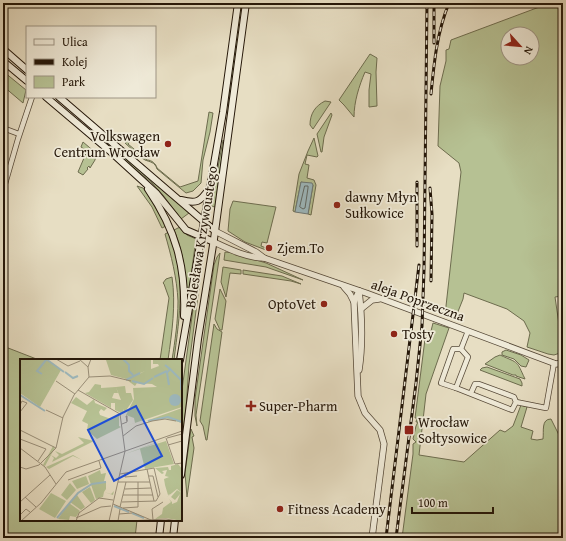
<svg xmlns="http://www.w3.org/2000/svg" width="566" height="541" font-family="'Gentium Book Plus',serif">
<style>
.green{fill:#b6c193;stroke:#6d6c4e;fill-rule:evenodd}
.water{fill:#9db9bf;stroke:#6d7876}
.lines{fill:none;stroke-linecap:round;stroke-linejoin:round}
.shore{stroke:#606864;stroke-width:1}
.minor-casing{stroke:#554837;stroke-width:6}
.tertiary-casing{stroke:#554837;stroke-width:7}
.secondary-casing{stroke:#241608;stroke-width:8}
.minor{stroke:#efead8;stroke-width:4.5}
.tertiary{stroke:#efead8;stroke-width:5.5}
.secondary{stroke:#efead8;stroke-width:6}
.rail-casing{stroke:#241608;stroke-width:3}
.rail{stroke:#efead8;stroke-width:1.5;stroke-dasharray:4.5;stroke-linecap:butt}
.poi-dot{fill:#8f2418;stroke:#efead8;stroke-width:1.5}
.labels{text-anchor:middle;stroke-width:3.5;stroke-linejoin:round;paint-order:stroke}
.poi-label{font-size:14px;fill:#241608;stroke:#efead8;text-anchor:start}
.street-label{font-size:14px;fill:#241608;stroke:#efead8}
.inset-river{fill:none;stroke:#9db9bf;stroke-width:2}
.inset-road{fill:none;stroke:#998e78;stroke-width:1}
.view{fill:#1d4ed8;fill-opacity:0.15;stroke:#1d4ed8;stroke-width:2}
.inset-edge{fill:none;stroke:#241608;stroke-width:2}
</style>
<rect width="100%" height="100%" fill="#e7dec3"/>
<filter id="stains"><feTurbulence type="fractalNoise" baseFrequency=".005" numOctaves="4"/><feColorMatrix values="0 0 0 0 .2 0 0 0 0 .09 0 0 0 0 .02 0 0 0 .5 -.17"/></filter>
<radialGradient id="worn" r=".72"><stop offset=".6" stop-color="#630" stop-opacity="0"/><stop offset="1" stop-color="#630" stop-opacity=".3"/></radialGradient>
<!-- green -->
<g class="green">
<polygon points="240,3 243,3 227,121 232,61"/>
<path d="M550,3H563V255L560,258L562,296L555,297L563,352L554,355L548,354L527,347L530,333L524,321L507,309L464,293L463,299L455,319L445,315L461,172L459,163L438,146L440,86L446,61V50L449,49L451,40ZM508,34H532V58H508Z"/>
<path d="M370,54L377,58L376,72L377,106L369,107V90L371,74L365,72C359,86 354,102 354,117L344,105L339,100Z"/>
<polygon points="4,72 26,90 23,103 3,86 3,73"/>
<path d="M325,101L331,102L313,129L310,125C310,114 315,106 325,101Z"/>
<path d="M209,112L213,113L210,132L203,160L201,183L193,191L186,193L157,169C155,162 150,162 145,160C138,156 131,148 125,143L130,139L131,140L128,144L147,160C152,160 156,164 157,168L180,187L198,181Z"/>
<polygon points="331,113 332,115 324,137 322,152 321,152 317,134"/>
<polygon points="314,138 318,156 317,157 307,155 305,164 309,165 307,178 314,180 316,185 311,215 308,214 313,185 301,182 295,212 293,211 299,174 308,151"/>
<polygon points="223,140 224,141 215,207 211,206"/>
<polygon points="106,141 178,202 189,213 181,219 163,195 152,183 104,143"/>
<polygon points="83,142 96,153 95,160 90,168 89,166 87,168 88,169 83,175 78,172 87,151 81,147"/>
<polygon points="137,186 143,188 147,193 166,226 162,228 152,207"/>
<polygon points="233,201 276,207 267,243 262,242 261,246 266,248 266,250 245,242 228,231 230,209"/>
<polygon points="180,227 187,235 196,239 188,297 183,260 179,243 174,230"/>
<path d="M169,232C186,279 180,312 174,360H172C175,341 178,321 178,301C177,278 171,255 165,234Z"/>
<polygon points="203,246 203,257 189,365 186,408 181,447 181,397 201,251"/>
<polygon points="225,252 234,253 266,263 303,280 266,267 224,260"/>
<polygon points="220,253 196,415 197,426 195,416 195,399 214,265 217,257"/>
<polygon points="223,267 241,270 241,274 230,273 226,297 221,282"/>
<polygon points="243,270 282,276 301,284 291,281 243,274"/>
<path d="M172,277C176,305 172,332 168,360H160L169,298L164,284L163,283L166,279Z"/>
<polygon points="220,289 226,301 222,330 220,330 215,319"/>
<path d="M433,323L449,328L426,394L419,455L464,462L500,430L505,432L513,426L521,405L527,407L521,427L533,431L531,439L537,440L543,439C544,431 541,419 551,419L563,443V538H402L413,454V444L416,442L413,439L416,426L418,422H416L417,418H415L426,331H431Z"/>
<polygon points="214,324 217,329 222,332 207,440 206,440 203,426 200,421"/>
<polygon points="3,346 39,360 21,360 21,520 137,520 135,538 3,538"/>
<polygon points="506,350 521,355 529,360 526,367 521,366 514,359 502,355 502,352"/>
<path d="M500,355C520,364 516,360 525,379L516,376V375H513L485,364L495,357Z"/>
<polygon points="487,367 520,379 522,383 522,386 480,370 482,368"/>
<polygon points="191,429 194,436 192,437 194,448 187,497 185,473"/>
</g>
<!-- water -->
<polygon class="water" points="301,182 312,183 313,185 308,214 295,212"/>
<g class="lines">
<!-- shore -->
<polygon class="shore" points="305,186 308,186 308,188 305,208 303,209 300,207"/>
<!-- minor casing -->
<g class="minor-casing">
<g id="minor">
<polyline points="3,128 19,134"/>
<polyline points="3,191 18,139 32,97"/>
<polyline points="468,331 461,349 468,357 456,388 512,410 516,402 514,397 479,384 475,384 471,393"/>
<polyline points="456,388 441,383 453,349 461,349"/>
<polyline points="516,402 546,408 554,363"/>
</g>
</g>
<!-- tertiary casing -->
<g class="tertiary-casing">
<g id="tertiary">
<polyline points="215,231 256,252 264,258 366,293 556,364 563,363"/>
<path d="M214,242C229,249 247,258 264,258"/>
<polyline points="344,287 350,294 354,302"/>
<polyline points="359,291 354,302 358,396 365,413 380,430 384,444 372,538"/>
<path d="M359,291C362,317 363,344 359,370"/>
<polyline points="362,308 372,300 379,299"/>
</g>
</g>
<!-- secondary casing -->
<g class="secondary-casing">
<g id="secondary">
<polyline points="3,49 27,70"/>
<polyline points="3,61 27,81"/>
<polyline points="46,97 111,152 156,193 186,230 214,242"/>
<polyline points="59,97 215,231"/>
<path d="M148,189C176,230 186,267 184,316"/>
<path d="M181,200C197,204 200,202 209,189"/>
<polyline points="180,360 223,112 238,3"/>
<polyline points="181,475 198,339 214,239 246,3"/>
<polyline points="159,538 161,520"/>
<polyline points="173,538 175,520"/>
</g>
</g>
<!-- minor -->
<use href="#minor" class="minor"/>
<!-- tertiary -->
<use href="#tertiary" class="tertiary"/>
<!-- secondary -->
<use href="#secondary" class="secondary"/>
<!-- rail casing -->
<g class="rail-casing">
<g id="rail">
<polyline points="434,43 434,3"/>
<path d="M431,94C434,63 437,32 449,3"/>
<polyline points="430,188 432,214 431,281"/>
<polyline points="417,246 417,182"/>
<polyline points="386,538 419,265"/>
<polyline points="396,538 416,383 422,326 424,270 427,3"/>
</g>
</g>
<!-- rail -->
<use href="#rail" class="rail"/>
</g>
<!-- markers -->
<g class="poi-dot">
<circle cx="168" cy="144" r="4"/>
<circle cx="337" cy="205" r="4"/>
<circle cx="269" cy="248" r="4"/>
<circle cx="324" cy="304" r="4"/>
<circle cx="394" cy="334" r="4"/>
<path d="M249 400h4v4h4v4h-4v4h-4v-4h-4v-4h4z"/>
<rect x="404" y="425" width="10" height="10" rx="2"/>
<circle cx="280" cy="509" r="4"/>
</g>
<g class="labels">
<!-- poi labels -->
<g class="poi-label">
<text x="160" y="141" text-anchor="end">Volkswagen<tspan x="160" dy="16">Centrum Wrocław</tspan></text>
<text x="345" y="202">dawny Młyn<tspan x="345" dy="16">Sułkowice</tspan></text>
<text x="277" y="253">Zjem.To</text>
<text x="316" y="309" text-anchor="end">OptoVet</text>
<text x="402" y="339">Tosty</text>
<text x="259" y="411">Super-Pharm</text>
<text x="418" y="427">Wrocław<tspan x="418" dy="16">Sołtysowice</tspan></text>
<text x="288" y="514">Fitness Academy</text>
</g>
<!-- street labels -->
<g class="street-label">
<text transform="translate(201 237) rotate(-81)" y="5">Bolesława Krzywoustego</text>
<text transform="translate(418 300) rotate(20)" y="5">aleja Poprzeczna</text>
</g>
</g>
<!-- overview -->
<g transform="translate(20 359)">
<rect width="162" height="162" fill="#e7dec3"/>
<path d="M0,0H25L41,11L20,48L0,34ZM131,0V10L139,7L138,5H133V0H162V48L103,68L115,64L114,59L106,56L114,40L113,29L137,28L132,25L117,24L115,27L107,21L125,12L106,20L91,16L86,1H77ZM75,25L81,26V29L96,28L98,34H94L92,39L101,41L96,28L105,27L106,34H111L113,41L105,53L103,50L104,53L101,54L95,51V44H91V49L65,34L69,33ZM56,38L67,46L74,40L75,44L87,49L84,52L81,50L79,53L80,56L91,60L99,55V67L101,68L77,80L67,71L68,65L62,62L67,52L51,44ZM162,49V64L145,59L126,62ZM58,78L74,82L32,103L34,99L31,96L25,107L23,106L33,87L35,89L31,96L36,99L39,96L35,92L42,95L64,84ZM146,80L123,89L146,82L154,105L125,110L120,90L105,95ZM53,96L62,101L53,97L29,110L26,108ZM158,105L162,110V162L146,159L135,160L142,155L143,149L151,143L149,140L152,143V145L157,143L160,135L155,141L151,138L157,131L162,134L157,130L147,138L150,135L148,136L145,126L144,120L149,118L145,117L147,111L142,112L144,114L142,115L135,109L148,108L149,111H151V107ZM80,111L81,115L86,114L84,122H86V130L84,133L91,135L94,132L90,131L94,132L93,136L84,133L83,138L76,140L68,117ZM66,117L69,125L57,130L52,122ZM50,124L56,131L47,141L41,136ZM70,128L75,141L71,144L62,133ZM31,134L46,142L35,159L19,150ZM57,136L65,148L61,151L50,143ZM49,144L60,152L56,158L50,157L49,161L38,160Z" fill="#b6c193"/>
<path d="M149 41a6 6 0 1 1 12 0a6 6 0 1 1-12 0Z" fill="#9db9bf"/>
<path class="inset-river" d="M26,0L44,13M103,0L109,6V12L113,16M145,6L150,10L147,14L149,26M150,10L161,21V31M45,13L53,19L58,17M22,15L17,12L26,1M134,18L147,12M106,21L120,14M112,22L124,25L133,19M162,33V47M0,36L25,52M128,62L148,58L162,63M94,147L109,153M112,154L124,159M37,159L58,134L72,125L86,123"/>
<path class="inset-road" d="M36,0L48,7L60,2M59,0L68,8M69,18L90,17L111,22M36,22L55,35M58,31L100,55L105,92M0,46L2,42L7,44L0,53M26,51L43,59M102,65L107,63V57H106L107,62M0,71L36,89M103,77L116,67L132,62L145,60L156,62M146,79L155,105L162,104M147,79L162,75M0,80L26,90L18,102M148,86L162,82M0,89L25,108L36,125M0,108L6,110L19,106L36,89L43,58L54,36L69,18L68,8L71,0M127,110L134,142M105,114V118L117,117M100,115L134,109L140,135L136,142M129,117H133L138,138M48,121L81,109L79,102M98,123H130M105,130L131,129M103,136H133M5,138L16,148M0,143L30,116M102,143L136,142M93,145L131,161M100,148L106,123M103,149L118,148V123M99,155L112,154M0,156L6,150L10,153M56,159L81,148L91,147M133,161L132,150L143,143M1,162L21,144L46,113L162,72M56,162L59,154L79,139L93,141M89,162L105,92M98,162L100,150M108,162L146,160L157,162M138,162H154"/>
<path class="view" d="M116,47L142,97L94,122L68,71Z"/>
<rect width="162" height="162" class="inset-edge"/>
</g>
<!-- margin -->
<rect width="566" height="541" fill="none" stroke="#e7dec3" stroke-width="16"/>
<rect x="4" y="4" width="558" height="533" fill="none" stroke="#241608" stroke-width="2"/>
<rect x="8" y="8" width="550" height="525" fill="none" stroke="#241608"/>
<!-- legend -->
<rect x="26" y="26" width="130" height="72" fill="#efead8" stroke="#9e9585"/>
<rect x="34" y="39" width="20" height="6" fill="#efead8" stroke="#9e9585"/>
<text x="62" y="46" font-size="12" fill="#241608">Ulica</text>
<rect x="34" y="59" width="20" height="6" fill="#241608" stroke="#9e9585"/>
<text x="62" y="66" font-size="12" fill="#241608">Kolej</text>
<rect x="34" y="76" width="20" height="12" fill="#b6c193" stroke="#9e9585"/>
<text x="62" y="86" font-size="12" fill="#241608">Park</text>
<!-- north arrow -->
<g transform="translate(520 46) rotate(117)"><circle r="19" fill="#efead8" stroke="#9e9585"/>
<path d="M0-3L7 15L0 10L-7 15Z" fill="#8f2418"/>
<text y="-6" font-size="11" font-weight="bold" text-anchor="middle" fill="#241608">N</text>
</g>
<!-- scale -->
<path d="M412 507v6h81v-6" fill="none" stroke="#241608" stroke-width="2"/>
<text x="418" y="507" font-size="12" fill="#241608" stroke="#efead8" stroke-width="3" paint-order="stroke">100 m</text>
<rect width="100%" height="100%" filter="url(#stains)"/>
<rect width="100%" height="100%" fill="url(#worn)"/>
</svg>
